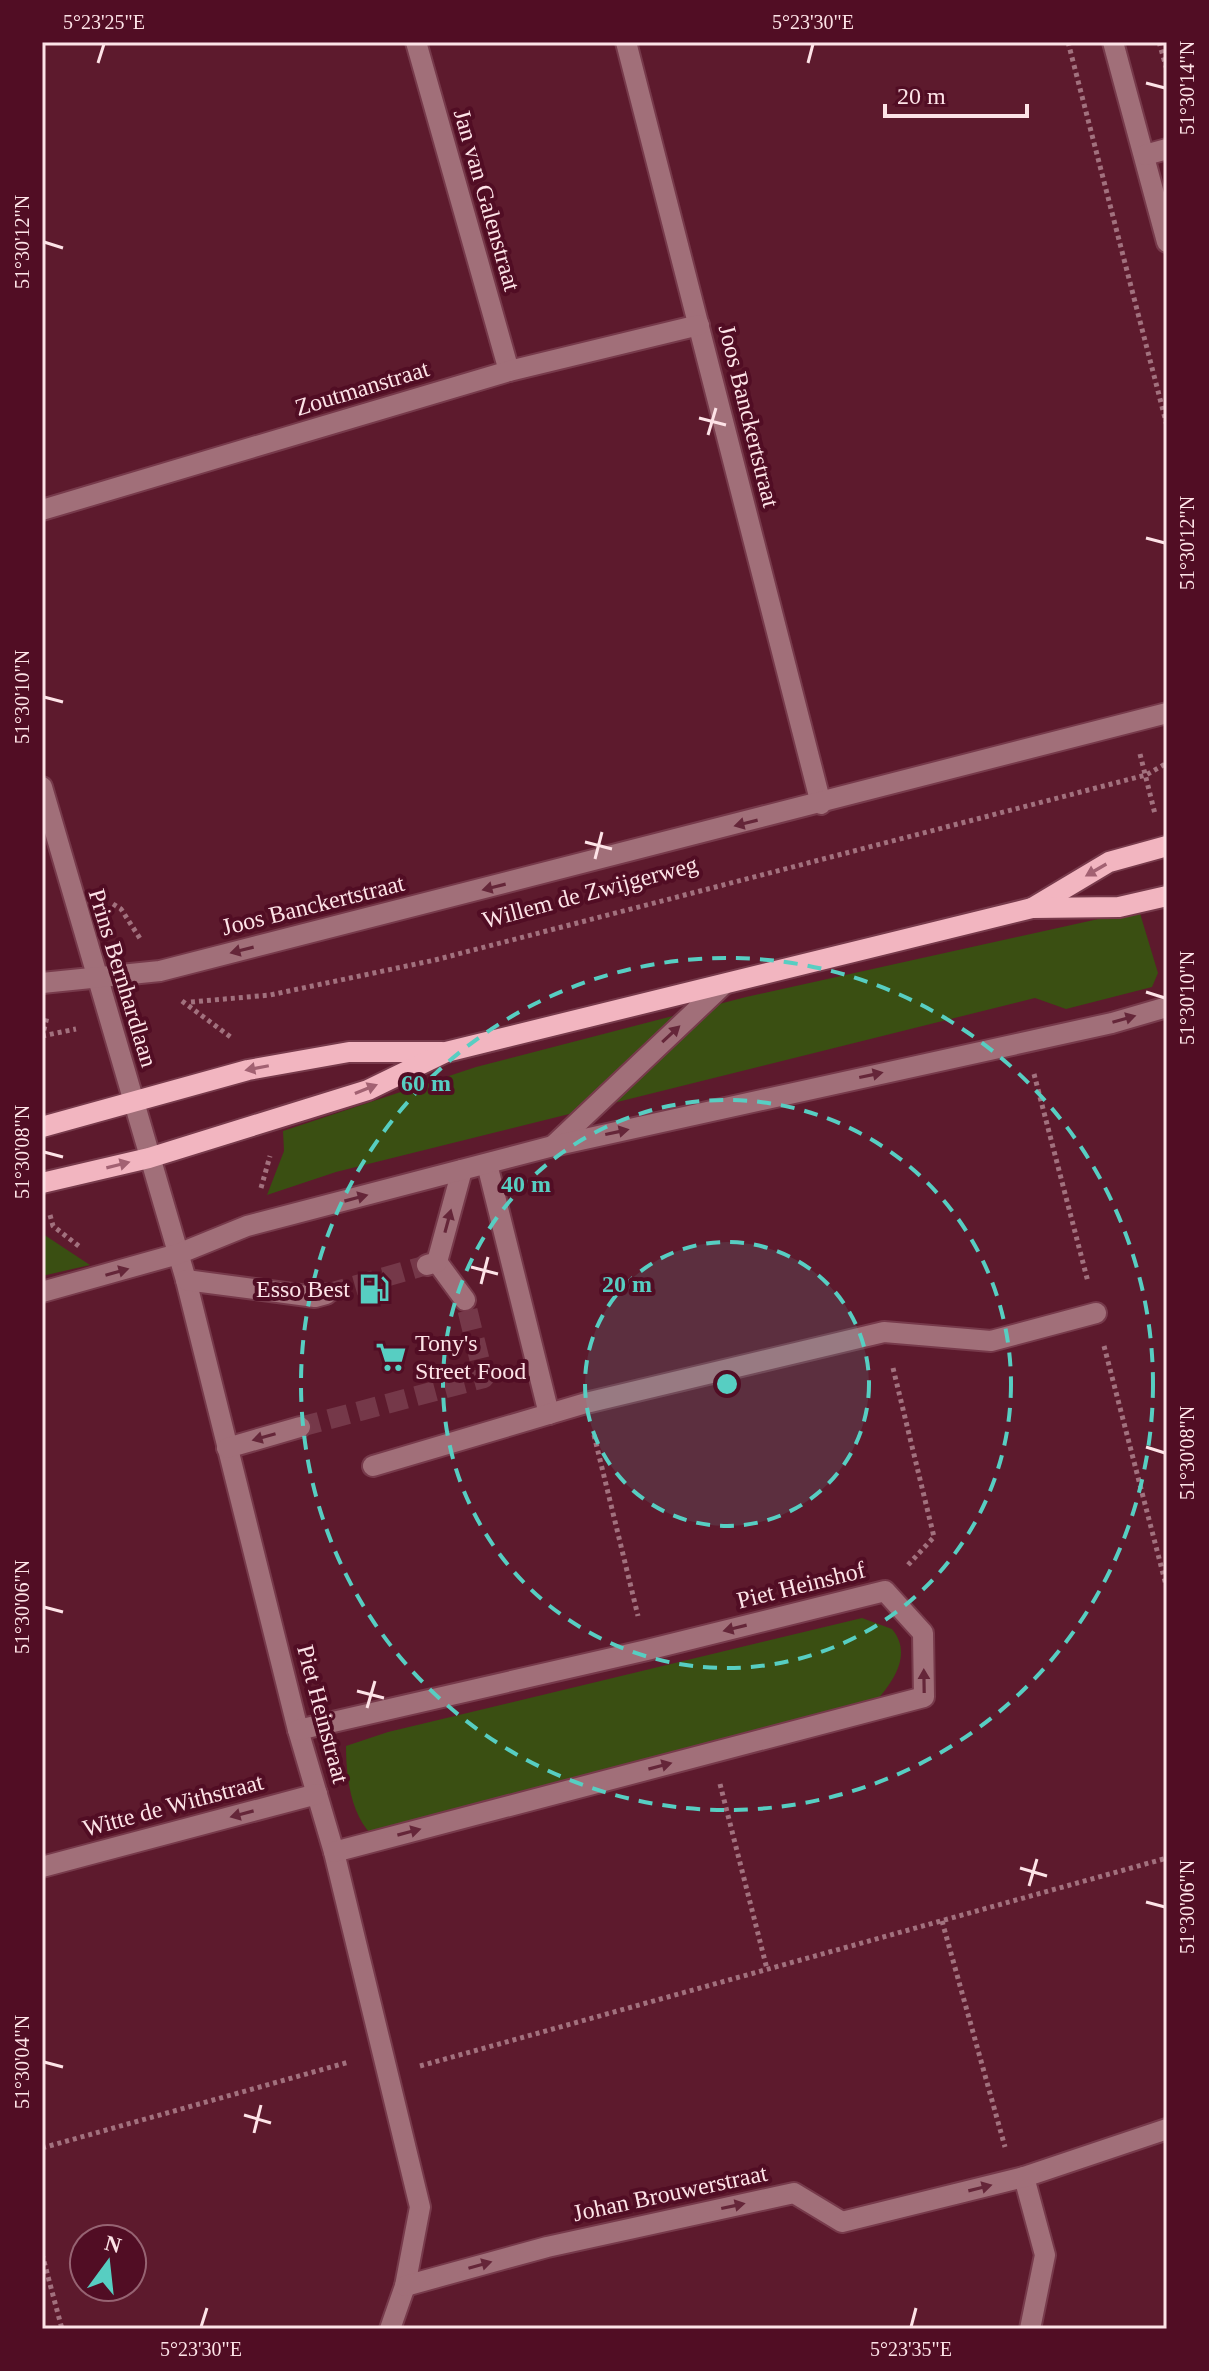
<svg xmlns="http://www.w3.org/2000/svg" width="1209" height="2371" font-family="'Times New Roman',serif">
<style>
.grass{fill:#3a4f12}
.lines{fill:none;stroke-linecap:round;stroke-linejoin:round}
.minor-tunnel{stroke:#753849;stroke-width:20;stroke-dasharray:20 10;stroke-linecap:butt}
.minor-casing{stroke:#773a4b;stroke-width:24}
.major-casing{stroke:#773a4b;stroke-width:24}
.path{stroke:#a2717e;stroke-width:5;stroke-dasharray:4 4;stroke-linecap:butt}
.minor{stroke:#a16f79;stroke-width:20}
.major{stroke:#f2b5c0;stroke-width:20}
.oneway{fill:#652639}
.oneway2{fill:#a26172}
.ticks{fill:none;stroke:#fde3e7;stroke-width:3}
.ring{fill:none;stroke:#57cec2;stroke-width:4;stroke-dasharray:14 10}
.labels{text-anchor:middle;stroke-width:8;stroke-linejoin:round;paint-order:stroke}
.street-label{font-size:24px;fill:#fde3e7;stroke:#510d24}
.poi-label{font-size:24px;fill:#fde3e7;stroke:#510d24;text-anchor:end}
.centre{fill:#57cec2;stroke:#510d24;stroke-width:4}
.ring-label{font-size:24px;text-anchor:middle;font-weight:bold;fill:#57cec2;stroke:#510d24;stroke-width:8;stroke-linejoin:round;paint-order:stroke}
.neatline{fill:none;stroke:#fde3e7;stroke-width:3}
.ticks-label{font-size:20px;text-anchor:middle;fill:#fde3e7}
</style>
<rect width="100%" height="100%" fill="#5d1a2d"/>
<!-- grass -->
<g class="grass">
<polygon points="1139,910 1158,973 1152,987 1066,1009 1035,998 336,1172 267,1195 284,1151 283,1131 476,1067 746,997"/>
<polygon points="42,1232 43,1234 90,1265 42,1276"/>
<path d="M862,1618L892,1629C913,1654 893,1682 876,1701L388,1827L372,1835C350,1814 346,1774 346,1746L388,1732Z"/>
</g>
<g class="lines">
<!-- minor-tunnel -->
<g class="minor-tunnel">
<polyline points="326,1294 427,1265"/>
<polyline points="300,1427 484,1378 465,1300"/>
</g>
<!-- minor casing -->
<g class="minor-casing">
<g id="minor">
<polyline points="416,42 509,371"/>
<polyline points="626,42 821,804"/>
<polyline points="1113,42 1167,242"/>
<polyline points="1145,155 1167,149"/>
<polyline points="42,510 509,371 699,325"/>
<polyline points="42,787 186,1280 298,1730 334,1852 420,2207 405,2286 390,2329"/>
<polyline points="42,983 160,971 1167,713"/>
<polyline points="553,1146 723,985"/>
<polyline points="487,1164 549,1414"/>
<polyline points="437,1262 465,1300"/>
<polyline points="427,1265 437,1262 462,1170"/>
<polyline points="186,1280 315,1297 326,1294"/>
<polyline points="42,1292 178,1254 247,1226 553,1146 1112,1023 1167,1007"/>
<polyline points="227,1448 300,1427"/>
<polyline points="373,1466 586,1403 884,1332 991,1341 1096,1313"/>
<polyline points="298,1730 647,1650 885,1591 923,1633 924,1697 334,1852"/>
<polyline points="42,1867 317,1794"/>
<polyline points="1024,2177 1045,2255 1030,2329"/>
<polyline points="405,2286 547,2247 794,2193 842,2222 1024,2177 1167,2129"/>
</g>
</g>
<!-- major casing -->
<g class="major-casing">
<g id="major">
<polyline points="1032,908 1109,862 1167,846"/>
<polyline points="42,1127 248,1070 349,1052 442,1052"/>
<polyline points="42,1183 149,1158 368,1090 446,1052 1032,908 1119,907 1167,896"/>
</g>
</g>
<!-- path -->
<g class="path">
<polyline points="1068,42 1167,426"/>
<polyline points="1159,42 1167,70"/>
<polyline points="1140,754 1155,814"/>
<polyline points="113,904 121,909 141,940"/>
<polyline points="182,1001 232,1038"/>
<polyline points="191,1002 270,995 435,960 1146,775 1167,763"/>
<polyline points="42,1036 76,1029"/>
<polyline points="42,1038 47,1017"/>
<polyline points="1034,1074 1088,1282"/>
<polyline points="261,1188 270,1156"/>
<polyline points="50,1215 53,1226 80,1247"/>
<polyline points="1104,1346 1167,1589"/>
<polyline points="893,1368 934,1537 907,1566"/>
<polyline points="594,1435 638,1616"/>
<polyline points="720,1784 767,1969"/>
<polyline points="942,1921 1005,2147"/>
<polyline points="420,2066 1167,1858"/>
<polyline points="42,2148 349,2062"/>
<polyline points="42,2254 62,2329"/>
</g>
<!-- minor -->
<use href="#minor" class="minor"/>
<!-- major -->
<use href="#major" class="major"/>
</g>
<!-- one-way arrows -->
<defs><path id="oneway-solid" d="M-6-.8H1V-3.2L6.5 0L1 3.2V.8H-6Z" transform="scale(2)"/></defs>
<g class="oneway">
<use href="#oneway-solid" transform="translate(746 823) rotate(166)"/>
<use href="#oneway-solid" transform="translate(494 887) rotate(166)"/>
<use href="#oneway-solid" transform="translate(242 950) rotate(166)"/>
<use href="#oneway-solid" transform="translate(1124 1019) rotate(-16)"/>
<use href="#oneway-solid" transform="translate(671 1034) rotate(-43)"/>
<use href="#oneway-solid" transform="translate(871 1075) rotate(-12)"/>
<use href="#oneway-solid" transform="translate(617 1132) rotate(-12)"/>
<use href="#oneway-solid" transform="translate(356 1198) rotate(-15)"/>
<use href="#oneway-solid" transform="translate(448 1221) rotate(-75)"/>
<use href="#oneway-solid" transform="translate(117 1272) rotate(-16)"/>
<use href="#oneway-solid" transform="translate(264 1437) rotate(164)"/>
<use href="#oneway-solid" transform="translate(735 1628) rotate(166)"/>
<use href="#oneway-solid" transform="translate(924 1681) rotate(-91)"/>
<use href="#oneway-solid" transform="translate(660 1766) rotate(-15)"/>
<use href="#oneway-solid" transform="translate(242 1814) rotate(165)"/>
<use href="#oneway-solid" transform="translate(409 1832) rotate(-15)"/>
<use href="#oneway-solid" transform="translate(980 2188) rotate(-14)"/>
<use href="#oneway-solid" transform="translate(733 2206) rotate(-12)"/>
<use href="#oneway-solid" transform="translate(480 2265) rotate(-16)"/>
</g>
<g class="oneway2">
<use href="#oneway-solid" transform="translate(1096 870) rotate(150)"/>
<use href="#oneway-solid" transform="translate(257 1068) rotate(169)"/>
<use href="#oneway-solid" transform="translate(366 1089) rotate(-22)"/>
<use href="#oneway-solid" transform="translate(118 1165) rotate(-14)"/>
</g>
<!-- ticks -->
<path class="ticks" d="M98,63L104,44M808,63L813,44M1146,83L1165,88M44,242L63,248M699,418L726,425M708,435L716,408M1146,538L1165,543M44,697L63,702M585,842L612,849M595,859L602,832M1146,992L1165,998M44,1152L63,1157M471,1267L498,1274M481,1284L488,1257M1146,1447L1165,1453M44,1607L63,1612M357,1691L384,1698M367,1708L375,1681M1020,1868L1047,1876M1029,1886L1037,1859M1146,1902L1165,1907M44,2062L63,2067M244,2115L271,2123M254,2133L261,2105M201,2327L207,2308M911,2327L916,2308"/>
<!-- distance rings -->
<circle cx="727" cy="1384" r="142" fill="#57cec2" fill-opacity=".12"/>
<g class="ring">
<circle cx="727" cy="1384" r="142"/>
<circle cx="727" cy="1384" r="284"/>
<circle cx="727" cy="1384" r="426"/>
</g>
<!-- icons -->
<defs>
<g id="fuel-bare" transform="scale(2.4)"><path d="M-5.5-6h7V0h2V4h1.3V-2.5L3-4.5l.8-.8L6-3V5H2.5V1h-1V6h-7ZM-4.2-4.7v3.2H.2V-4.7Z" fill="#57cec2" stroke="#510d24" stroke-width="2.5" paint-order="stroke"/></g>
<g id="supermarket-bare" transform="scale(2.4)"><path d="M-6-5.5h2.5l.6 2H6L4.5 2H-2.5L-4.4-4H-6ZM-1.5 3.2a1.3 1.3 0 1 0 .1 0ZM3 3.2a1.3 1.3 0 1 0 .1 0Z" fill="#57cec2" stroke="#510d24" stroke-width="2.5" paint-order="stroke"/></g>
</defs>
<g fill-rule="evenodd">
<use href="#fuel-bare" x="374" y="1289"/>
<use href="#supermarket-bare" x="391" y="1357"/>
</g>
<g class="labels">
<!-- street labels -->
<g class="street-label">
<text transform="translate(487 200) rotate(74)" y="8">Jan van Galenstraat</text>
<text transform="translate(362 388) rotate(-17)" y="8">Zoutmanstraat</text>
<text transform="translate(749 416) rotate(76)" y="8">Joos Banckertstraat</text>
<text transform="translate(590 892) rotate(-15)" y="8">Willem de Zwijgerweg</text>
<text transform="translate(313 905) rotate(-14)" y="8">Joos Banckertstraat</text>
<text transform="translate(123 978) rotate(73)" y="8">Prins Bernhardlaan</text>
<text transform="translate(801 1585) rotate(-14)" y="8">Piet Heinshof</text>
<text transform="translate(323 1714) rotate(75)" y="8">Piet Heinstraat</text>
<text transform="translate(173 1805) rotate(-15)" y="8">Witte de Withstraat</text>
<text transform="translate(670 2193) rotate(-12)" y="8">Johan Brouwerstraat</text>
</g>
<!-- poi labels -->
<g class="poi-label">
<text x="350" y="1297">Esso Best</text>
<text x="415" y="1351" text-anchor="start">Tony's<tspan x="415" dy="28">Street Food</tspan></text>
</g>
</g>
<circle cx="727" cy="1384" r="12" class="centre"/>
<g class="ring-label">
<text x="426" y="1091">60 m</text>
<text x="526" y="1192">40 m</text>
<text x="627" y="1292">20 m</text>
</g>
<!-- border -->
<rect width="1209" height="2371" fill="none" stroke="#510d24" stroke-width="88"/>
<!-- north arrow -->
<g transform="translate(108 2263) rotate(15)"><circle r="38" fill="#510d24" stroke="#966372" stroke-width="2"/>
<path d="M0-6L14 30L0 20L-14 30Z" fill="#57cec2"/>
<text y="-12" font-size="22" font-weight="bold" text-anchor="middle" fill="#fde3e7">N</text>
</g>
<!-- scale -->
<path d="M885 104v12h142v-12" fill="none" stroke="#fde3e7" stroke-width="4"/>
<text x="897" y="104" font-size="24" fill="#fde3e7" stroke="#510d24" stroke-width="6" paint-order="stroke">20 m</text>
<rect x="44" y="44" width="1121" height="2283" class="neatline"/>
<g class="ticks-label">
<text x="104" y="29">5°23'25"E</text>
<text x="813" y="29">5°23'30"E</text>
<text transform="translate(1187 88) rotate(-90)" y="7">51°30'14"N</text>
<text transform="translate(22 242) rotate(-90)" y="7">51°30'12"N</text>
<text transform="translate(1187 543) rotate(-90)" y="7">51°30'12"N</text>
<text transform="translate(22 697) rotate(-90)" y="7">51°30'10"N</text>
<text transform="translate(1187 998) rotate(-90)" y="7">51°30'10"N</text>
<text transform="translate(22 1152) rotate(-90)" y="7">51°30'08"N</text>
<text transform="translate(1187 1453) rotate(-90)" y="7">51°30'08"N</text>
<text transform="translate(22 1607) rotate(-90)" y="7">51°30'06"N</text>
<text transform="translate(1187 1907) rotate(-90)" y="7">51°30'06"N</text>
<text transform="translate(22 2062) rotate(-90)" y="7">51°30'04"N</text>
<text x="201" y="2356">5°23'30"E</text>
<text x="911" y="2356">5°23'35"E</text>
</g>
</svg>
